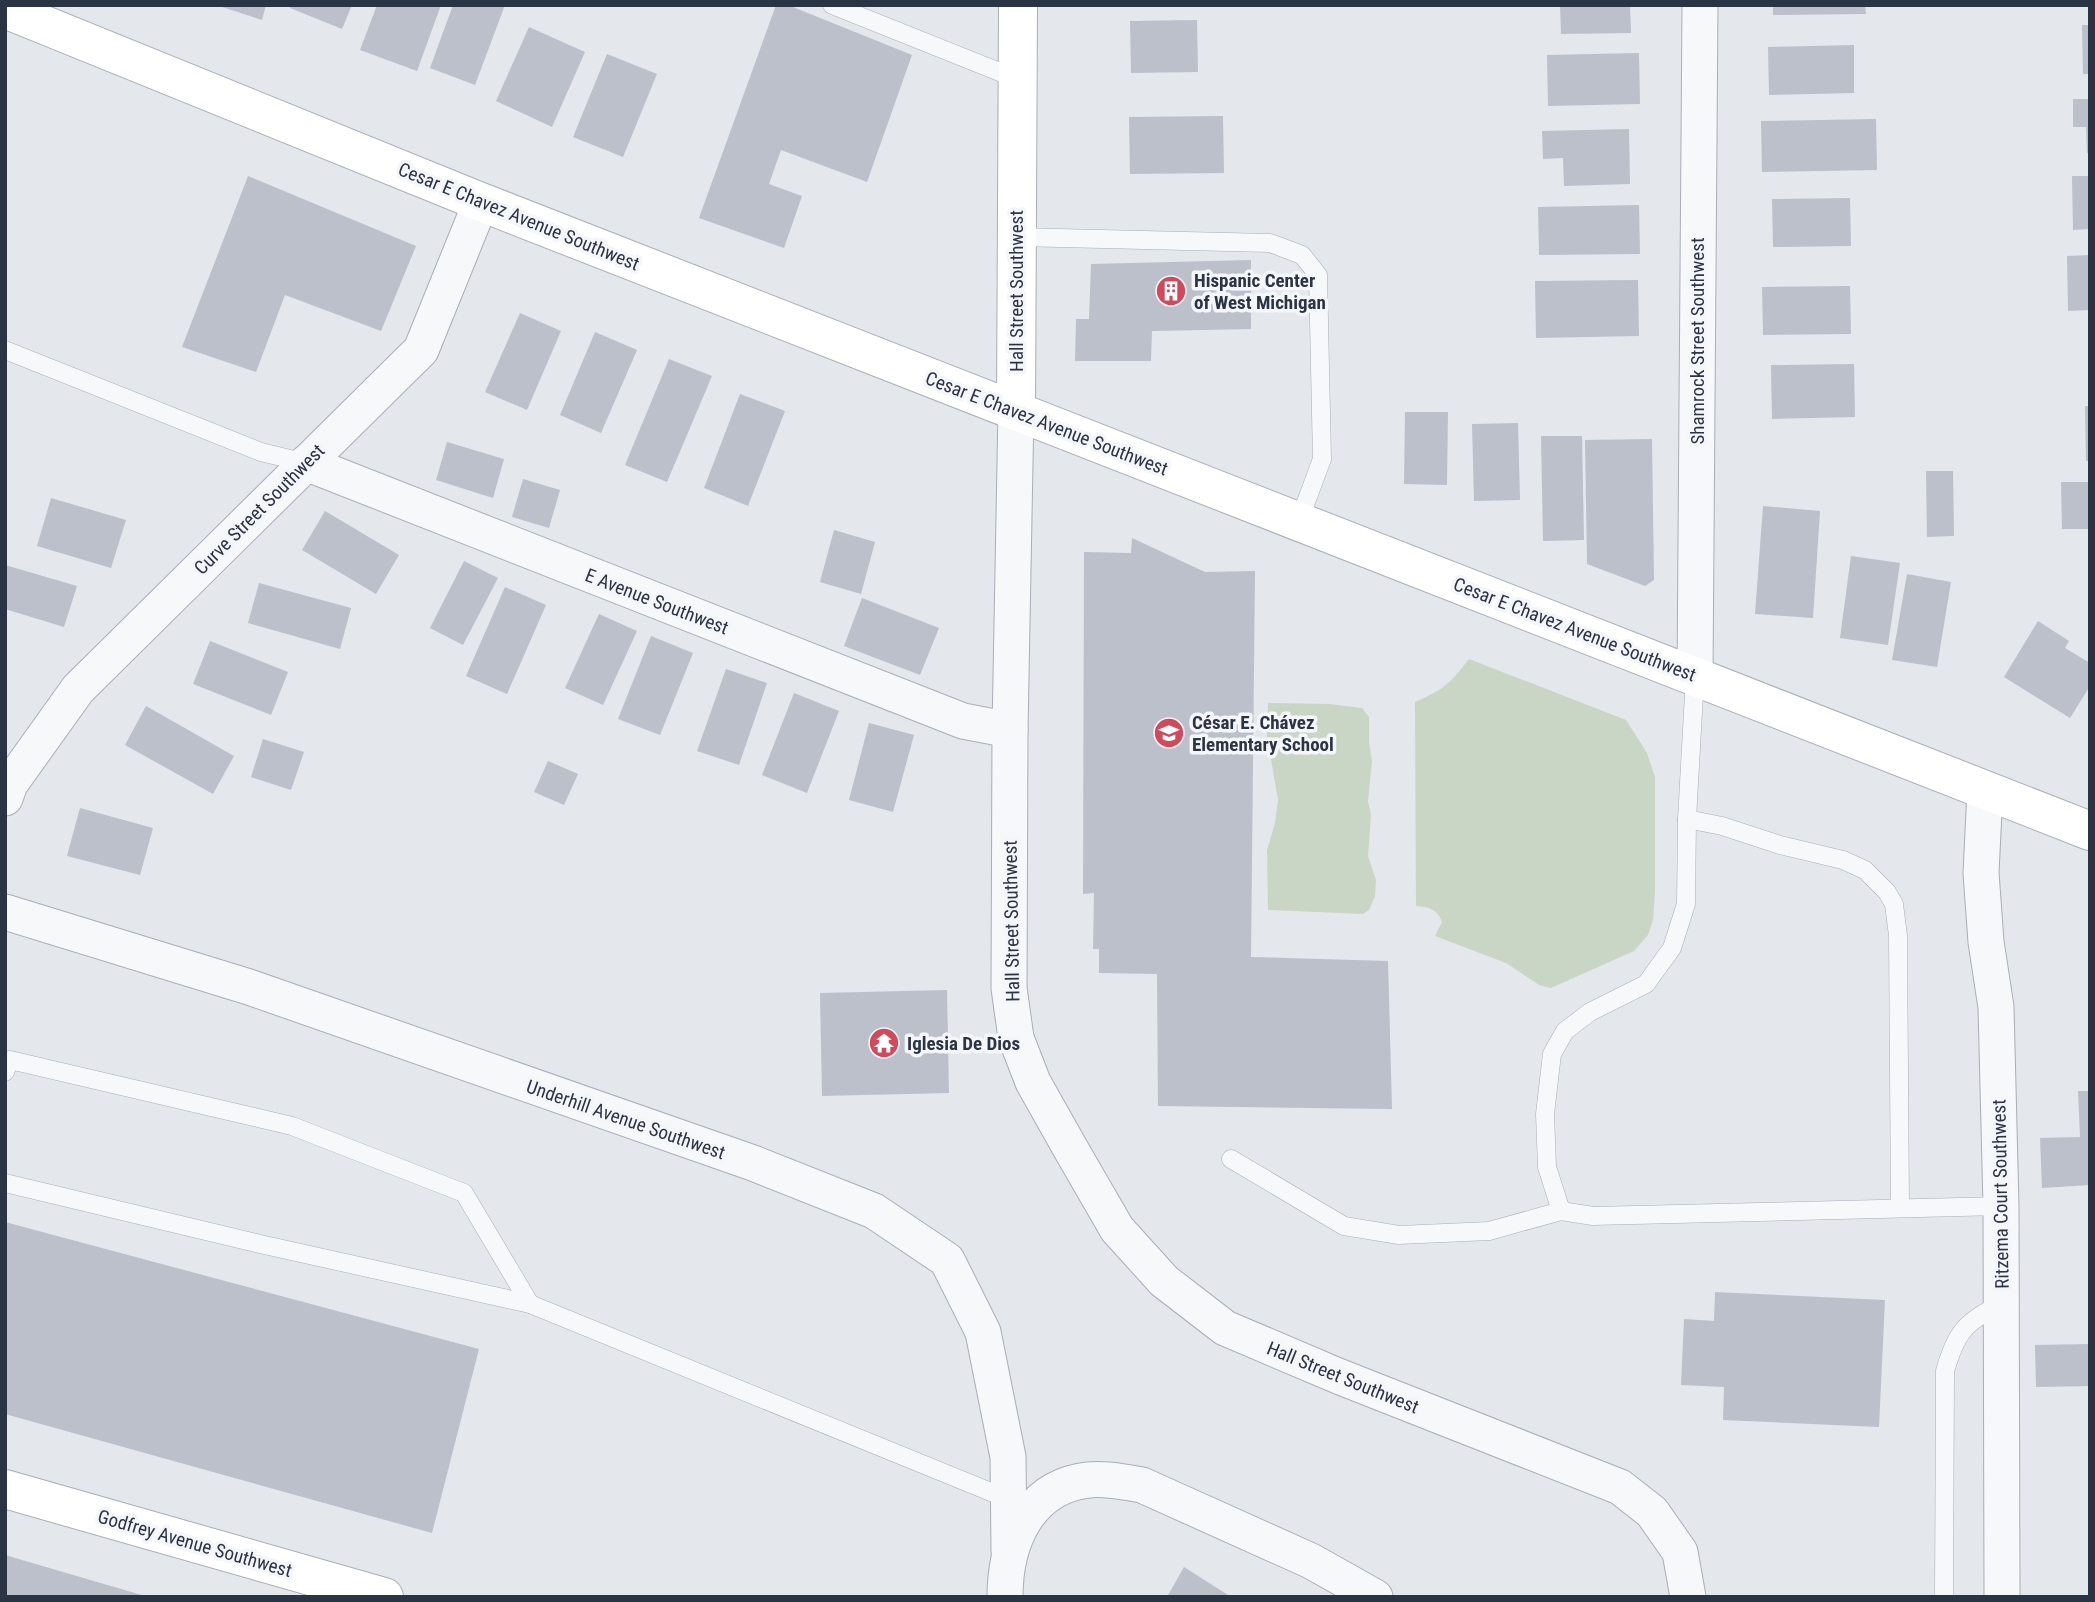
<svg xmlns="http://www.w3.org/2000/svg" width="2095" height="1602" font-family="'Roboto Condensed',sans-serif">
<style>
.green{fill:#c9d6c5}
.building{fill:#bbc0ca}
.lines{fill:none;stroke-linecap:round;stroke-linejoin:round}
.lane-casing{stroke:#a9aeb7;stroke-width:19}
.street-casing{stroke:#a9aeb7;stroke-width:37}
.secondary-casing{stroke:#a9aeb7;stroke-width:40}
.lane{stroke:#f7f8fa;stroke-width:18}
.street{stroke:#f7f8fa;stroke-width:35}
.secondary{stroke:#fff;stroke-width:38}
.labels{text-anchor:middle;stroke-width:7;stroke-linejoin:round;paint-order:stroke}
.street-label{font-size:19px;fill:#2b3445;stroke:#f4f6f9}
.poi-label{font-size:19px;font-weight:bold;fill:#2b3445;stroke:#f4f6f9;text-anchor:start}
</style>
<rect width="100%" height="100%" fill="#e4e7ec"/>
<!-- green -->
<g class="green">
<path d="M1469,659L1626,720L1647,753L1655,777V892L1653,920L1648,935L1634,951L1551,988L1539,985L1506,963L1435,936L1442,922C1437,909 1429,907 1416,906L1415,702C1445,689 1449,684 1469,659Z"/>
<polygon points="1268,703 1330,704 1362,708 1369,717 1369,742 1372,761 1368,801 1371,815 1368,856 1376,880 1375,896 1369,910 1363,914 1268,910 1267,850 1275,823 1278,800 1267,736"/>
</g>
<!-- building -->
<g class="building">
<polygon points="216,5 266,5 262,20"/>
<polygon points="291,5 352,5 342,29 290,8"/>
<polygon points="377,5 441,5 417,71 360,50"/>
<polygon points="453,5 505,5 475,85 430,68"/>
<polygon points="776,5 788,5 912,55 867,182 781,150 769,184 802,196 784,248 699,218"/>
<polygon points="1560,5 1630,5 1631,33 1561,34"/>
<polygon points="1773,5 1865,5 1866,14 1773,15"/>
<polygon points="1197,20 1198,72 1131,73 1130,21"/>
<polygon points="2082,25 2090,25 2090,74 2083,74"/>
<polygon points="529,27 585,52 552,127 496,101"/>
<polygon points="1854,45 1854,93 1769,95 1768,47"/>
<polygon points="1639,53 1640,104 1548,106 1547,55"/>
<polygon points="607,54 657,74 623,157 573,137"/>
<polygon points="2073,99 2090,99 2090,153 2087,153 2086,127 2073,127"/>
<polygon points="1223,116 1224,173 1130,174 1129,117"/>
<polygon points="1876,119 1877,170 1762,172 1761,121"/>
<polygon points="1629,129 1630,184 1564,186 1563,158 1543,159 1542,131"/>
<polygon points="248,176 416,246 381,331 285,295 256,372 182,347"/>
<polygon points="2072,176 2090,176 2090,229 2073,230"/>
<polygon points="1850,198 1851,246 1773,247 1772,199"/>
<polygon points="1639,205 1640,254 1539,255 1538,207"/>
<polygon points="2090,255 2090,310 2068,311 2067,256"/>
<polygon points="1251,260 1251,329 1152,331 1151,361 1075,361 1076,319 1089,319 1091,264"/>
<polygon points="1638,280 1639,336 1536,338 1535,281"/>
<polygon points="1850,286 1851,334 1763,335 1762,287"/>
<polygon points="520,313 561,331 527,410 485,392"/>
<polygon points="595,332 637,350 601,433 560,415"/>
<polygon points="669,359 712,376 667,482 625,465"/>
<polygon points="1854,364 1855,417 1772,419 1771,365"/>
<polygon points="740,394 785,411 748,506 704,488"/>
<polygon points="2085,406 2090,406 2090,461 2086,461"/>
<polygon points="1405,412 1448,412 1447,485 1404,484"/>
<polygon points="1518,423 1520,500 1474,501 1472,424"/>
<polygon points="1541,436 1582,436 1584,540 1543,541"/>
<polygon points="1652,439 1654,580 1645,586 1587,564 1585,440"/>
<polygon points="447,442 504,459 493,498 436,480"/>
<polygon points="1926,471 1953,471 1954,536 1927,537"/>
<polygon points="523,479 560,490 549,528 512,517"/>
<polygon points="2061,482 2090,482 2090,529 2062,529"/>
<polygon points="51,498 126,520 111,568 37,546"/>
<polygon points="1763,506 1820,511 1813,618 1755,614"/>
<polygon points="325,511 399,555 376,594 302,550"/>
<polygon points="834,530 875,542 861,594 820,582"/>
<polygon points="1132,538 1205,572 1255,571 1251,957 1388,961 1392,1109 1158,1106 1157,974 1099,973 1099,949 1093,949 1094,893 1083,894 1084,552 1131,553"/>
<polygon points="1851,556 1900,563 1888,645 1840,638"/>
<polygon points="464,561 498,578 463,645 430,628"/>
<polygon points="5,565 77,586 64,627 5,609"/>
<polygon points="1907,574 1951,582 1937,667 1892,660"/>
<polygon points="259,583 351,608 340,649 248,623"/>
<polygon points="505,587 546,605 507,694 466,676"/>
<polygon points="862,598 939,628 920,675 844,646"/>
<polygon points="599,614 637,631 603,705 565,688"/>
<polygon points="2038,621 2069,641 2065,648 2090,663 2090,686 2070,718 2004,677"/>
<polygon points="651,636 693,653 660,735 618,719"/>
<polygon points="210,641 288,672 271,715 193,684"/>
<polygon points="726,669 767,683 739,765 697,751"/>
<polygon points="794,693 839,711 807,793 762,775"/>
<polygon points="146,706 234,756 213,794 125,745"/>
<polygon points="869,723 914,735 893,812 849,800"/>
<polygon points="263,739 304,752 291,790 251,777"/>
<polygon points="548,761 578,774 564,805 534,792"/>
<polygon points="80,808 153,828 140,875 67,856"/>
<polygon points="947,990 949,1093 822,1096 820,993"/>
<polygon points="2078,1091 2090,1091 2090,1185 2042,1188 2040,1138 2080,1137"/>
<polygon points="5,1222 479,1349 432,1533 5,1414"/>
<polygon points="1715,1292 1885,1300 1879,1427 1723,1420 1724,1387 1681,1385 1684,1319 1714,1321"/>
<polygon points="2090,1344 2090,1386 2036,1387 2035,1345"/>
<polygon points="5,1555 145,1596 145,1597 5,1597"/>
<polygon points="1184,1567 1231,1597 1167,1597"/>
</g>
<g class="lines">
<!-- lane casing -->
<g class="lane-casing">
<g id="lane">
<polyline points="832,5 1017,79"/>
<polyline points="1017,237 1270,243 1302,255 1318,275 1322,459 1299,521"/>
<polyline points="5,350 261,452 306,463"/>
<polyline points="1687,819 1722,826 1780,845 1843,860 1865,870 1887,892 1894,904 1898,936 1900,1208"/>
<polyline points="5,1072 10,1060 292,1126 464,1193 530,1304 260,1244 5,1183"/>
<polyline points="1231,1159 1344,1226 1399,1235 1489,1231 1561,1211 1593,1216 2001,1206"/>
<polyline points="1561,1211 1547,1167 1545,1114 1552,1054 1565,1031 1590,1012 1646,984 1672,948 1686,904 1687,819 1695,676"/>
<polyline points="530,1304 1008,1499"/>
<path d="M1944,1597L1945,1371C1956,1333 1965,1321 2002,1304"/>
</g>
</g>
<!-- street casing -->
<g class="street-casing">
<g id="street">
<polyline points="1016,410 1010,730 1009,988 1016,1038 1033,1082 1069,1146 1117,1229 1164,1281 1225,1328 1338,1376 1620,1487 1652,1512 1680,1552 1688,1597"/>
<polyline points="306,463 963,721 1010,730"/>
<polyline points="1695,676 1700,5"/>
<polyline points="1985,791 1981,873 1986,942 1996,1007 2001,1206 2002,1597"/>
<polyline points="5,798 10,784 78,689 421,350 481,202"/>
<polyline points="5,912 249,987 753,1163 874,1211 947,1260 983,1332 1008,1457 1009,1551"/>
<path d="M1005,1597C1005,1543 1028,1487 1088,1480C1105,1478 1124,1482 1142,1485L1311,1561L1375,1597"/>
</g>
</g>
<!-- secondary casing -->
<g class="secondary-casing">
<g id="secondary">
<polyline points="5,9 481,202 2090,831"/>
<polyline points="1016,410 1018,5"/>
<polyline points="5,1489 384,1597"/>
</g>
</g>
<!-- lane -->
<use href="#lane" class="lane"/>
<!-- street -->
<use href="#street" class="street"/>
<!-- secondary -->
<use href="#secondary" class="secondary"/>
</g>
<!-- icons -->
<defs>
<g id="building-disc" transform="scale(1.575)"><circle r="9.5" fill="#d1495b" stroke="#f4f6f9"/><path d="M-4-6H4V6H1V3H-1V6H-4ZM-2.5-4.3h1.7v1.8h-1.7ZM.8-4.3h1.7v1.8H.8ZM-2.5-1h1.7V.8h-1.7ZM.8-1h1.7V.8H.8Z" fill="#fff"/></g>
<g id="school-disc" transform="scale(1.575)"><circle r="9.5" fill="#d1495b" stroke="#f4f6f9"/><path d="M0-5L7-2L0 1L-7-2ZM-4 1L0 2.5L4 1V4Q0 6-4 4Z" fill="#fff"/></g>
<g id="temple-disc" transform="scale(1.575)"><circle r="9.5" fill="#d1495b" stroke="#f4f6f9"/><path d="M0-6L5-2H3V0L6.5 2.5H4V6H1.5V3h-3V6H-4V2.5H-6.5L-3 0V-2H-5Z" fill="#fff"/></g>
</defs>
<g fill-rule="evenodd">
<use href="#building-disc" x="1171" y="291"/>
<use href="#school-disc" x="1169" y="733"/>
<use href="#temple-disc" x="884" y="1043"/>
</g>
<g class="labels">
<!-- street labels -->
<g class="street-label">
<text transform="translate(519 216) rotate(22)" y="7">Cesar E Chavez Avenue Southwest</text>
<text transform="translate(1016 291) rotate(-90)" y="7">Hall Street Southwest</text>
<text transform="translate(1697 341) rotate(-90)" y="7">Shamrock Street Southwest</text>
<text transform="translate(1047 423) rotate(21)" y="7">Cesar E Chavez Avenue Southwest</text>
<text transform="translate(259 509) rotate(-45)" y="7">Curve Street Southwest</text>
<text transform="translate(657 601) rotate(21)" y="7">E Avenue Southwest</text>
<text transform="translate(1575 629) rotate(21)" y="7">Cesar E Chavez Avenue Southwest</text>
<text transform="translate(1011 921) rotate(-91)" y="7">Hall Street Southwest</text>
<text transform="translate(626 1119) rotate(19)" y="7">Underhill Avenue Southwest</text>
<text transform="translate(2000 1194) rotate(-91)" y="7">Ritzema Court Southwest</text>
<text transform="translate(1343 1377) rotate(22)" y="7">Hall Street Southwest</text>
<text transform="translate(195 1543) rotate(16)" y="7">Godfrey Avenue Southwest</text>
</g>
<!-- poi labels -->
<g class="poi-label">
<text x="1194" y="287">Hispanic Center<tspan x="1194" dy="22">of West Michigan</tspan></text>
<text x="1192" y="729">César E. Chávez<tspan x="1192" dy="22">Elementary School</tspan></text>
<text x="907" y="1050">Iglesia De Dios</text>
</g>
</g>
<!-- border -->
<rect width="2095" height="1602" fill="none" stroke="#2b3445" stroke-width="14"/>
</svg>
